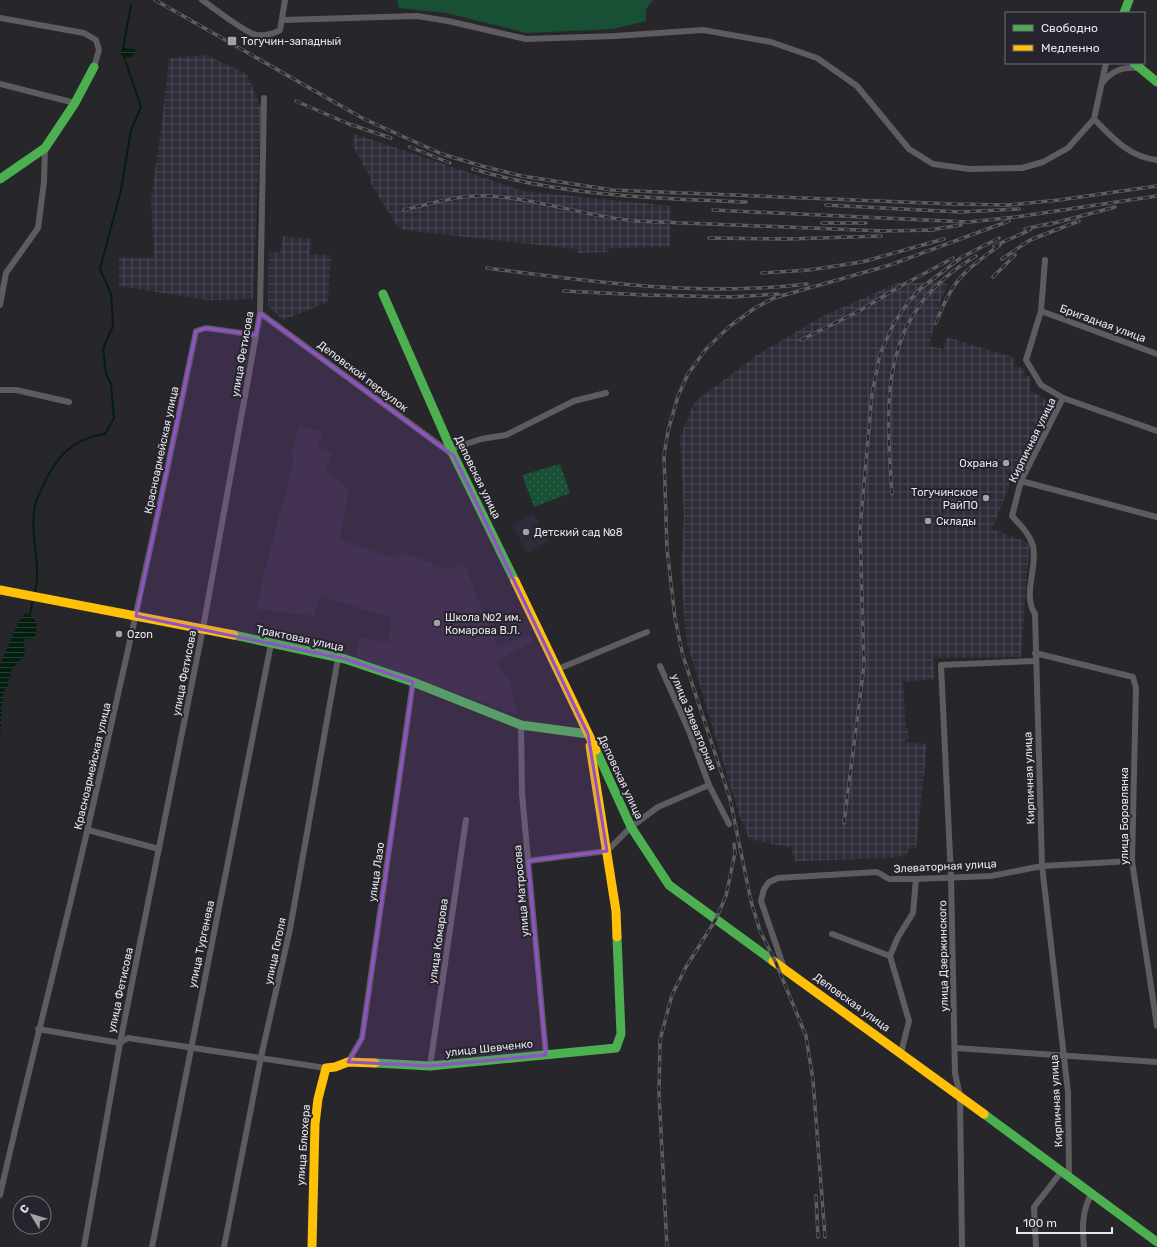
<svg xmlns="http://www.w3.org/2000/svg" width="1157" height="1247" font-family="Rubik,sans-serif">
<style>
.built{fill:#302b38}
.industrial{fill:url(#industrial-grid)}
.grass{fill:#175034}
.park{fill:url(#park-dots)}
.water{fill:url(#water-rules)}
.lines{fill:none;stroke-linecap:round;stroke-linejoin:round}
.stream{stroke:#041e10;stroke-width:2}
.street{stroke:#5d5c5f;stroke-width:6}
.fast{stroke:#4caf50;stroke-width:9}
.slow{stroke:#ffc107;stroke-width:9}
.rail-casing{stroke:#5d5c5e;stroke-width:3.5}
.rail{stroke:#26242c;stroke-width:2;stroke-dasharray:6;stroke-linecap:butt}
.marked{fill:#9151c8;fill-opacity:0.2;stroke:#9151c8;stroke-width:3;stroke-linejoin:round}
.poi-dot{fill:#a4a2a7;stroke:#26242c;stroke-width:1.5}
.labels{text-anchor:middle;stroke-width:4;stroke-linejoin:round;paint-order:stroke}
.poi-label{font-size:11px;fill:#e7e5eb;stroke:#26242c;text-anchor:start}
.street-label{font-size:11px;fill:#e7e5eb;stroke:#26242c}
</style>
<defs>
<pattern id="industrial-grid" width="8" height="8" patternUnits="userSpaceOnUse"><rect width="8" height="8" fill="#302b38"/><path d="M0 4h8M4 0v8" fill="none" stroke="#4e4a55"/></pattern>
<pattern id="park-dots" width="8" height="8" patternUnits="userSpaceOnUse"><rect width="8" height="8" fill="#175034"/><path d="M2 2h.1M6 6h.1" fill="none" stroke="#396952" stroke-width="1.8" stroke-linecap="round"/></pattern>
<pattern id="water-rules" width="6" height="5" patternUnits="userSpaceOnUse"><rect width="6" height="5" fill="#041e10"/><path d="M0 2.5h6" fill="none" stroke="#293f33"/></pattern>
</defs>
<rect width="100%" height="100%" fill="#27262a"/>
<!-- built -->
<g class="built">
<polygon points="299,425 322,432 318,447 333,452 326,470 349,489 340,540 395,558 403,552 445,569 464,564 498,647 529,634 534,642 499,659 497,662 505,677 509,677 518,715 415,678 356,658 359,638 388,642 391,618 320,596 314,616 257,609 262,582 294,458 290,456"/>
<polygon points="534,513 539,524 533,527 536,534 544,530 549,542 527,553 513,525"/>
</g>
<!-- industrial -->
<g class="industrial">
<polygon points="206,55 247,74 261,108 253,299 208,300 119,286 119,257 154,258 151,200 162,123 169,58"/>
<polygon points="355,134 523,191 671,206 670,247 610,248 608,252 577,253 577,249 404,230 396,224 371,184 371,179 352,144"/>
<polygon points="283,236 312,239 309,254 331,255 328,302 283,320 268,306 269,252 280,253"/>
<polygon points="940,280 948,285 941,300 929,346 944,349 947,337 1015,358 1014,365 1025,369 1023,375 1031,377 1030,390 1049,402 1024,455 1026,457 1014,483 1009,482 1009,487 992,529 1027,542 1029,546 1021,657 933,658 935,679 903,682 906,729 908,729 908,739 905,740 904,742 927,744 916,848 909,847 907,855 892,858 795,861 791,848 749,839 744,825 742,824 686,640 681,570 684,517 680,438 693,405 697,400 752,359 752,358 821,317 897,283 929,283"/>
</g>
<!-- grass -->
<polygon class="grass" points="397,0 653,0 646,9 646,21 613,29 527,33 446,13 399,8"/>
<!-- park -->
<polygon class="park" points="560,464 570,493 534,507 522,475"/>
<!-- water -->
<g class="water">
<polygon points="126,47 128,49 134,49 136,52 131,57 124,57 120,54 121,50"/>
<path d="M25,613C38,616 39,627 34,638L24,639L25,653L11,671L8,685L3,692L0,740V665L18,623Z"/>
</g>
<g class="lines">
<!-- stream -->
<g class="stream">
<polyline points="123,49 131,5"/>
<path d="M35,593C42,565 29,534 35,505C36,499 40,493 42,488C55,458 72,438 105,434L114,418L111,384L106,374L103,349L113,326L111,294L100,269L121,190L131,130L141,107L124,57"/>
<polyline points="30,614 33,599"/>
</g>
<!-- street -->
<g class="street">
<path d="M202,0C214,8 244,32 256,35C263,36 274,34 280,30L285,0"/>
<polyline points="0,18 84,33 96,40 99,50 94,67"/>
<polyline points="282,20 417,16 448,21 526,39 615,36 703,30 771,42 817,58 857,86 909,149 933,164 969,169 1022,168 1043,162 1068,148 1094,119 1106,63"/>
<path d="M1102,83C1113,70 1122,67 1139,68"/>
<polyline points="0,84 75,103"/>
<path d="M1094,119C1113,138 1129,157 1157,160"/>
<polyline points="1045,260 1041,311 1026,360 1041,385 1063,398 1157,431"/>
<polyline points="0,305 6,273 38,228 44,182 45,148"/>
<polyline points="1041,311 1157,354"/>
<polyline points="260,313 453,455"/>
<polyline points="0,390 16,390 69,402"/>
<path d="M1063,398L1021,481L1012,516C1020,525 1030,534 1033,546C1038,568 1022,594 1035,614L1042,866L1068,1092L1069,1176"/>
<polyline points="451,449 481,439 506,435 574,401 606,393"/>
<polyline points="1021,481 1157,517"/>
<polyline points="1035,653 1133,677 1136,688 1132,861 1157,1026"/>
<polyline points="660,666 689,731 709,785"/>
<polyline points="558,669 647,632"/>
<polyline points="521,725 522,794 546,1055"/>
<polyline points="88,830 159,849"/>
<polyline points="528,861 607,851 631,827 658,807 709,785 729,824"/>
<polyline points="832,934 890,956"/>
<polyline points="784,968 761,901 764,889 769,882 778,878 877,872 889,879 916,879 991,876 1042,866 1132,861"/>
<polyline points="38,1029 120,1043 128,1038 326,1068"/>
<polyline points="955,1048 1157,1062"/>
<polyline points="901,1053 909,1021 890,956 898,937 913,913 916,879"/>
<polyline points="348,1062 362,1038 413,682"/>
<polyline points="430,1066 466,820"/>
<path d="M0,1195C28,1071 60,950 88,827C126,662 162,497 196,331L206,328L256,335"/>
<polyline points="84,1247 120,1043 203,628 260,313 264,98"/>
<polyline points="152,1247 271,644"/>
<polyline points="224,1247 261,1057 290,929 338,658"/>
<polyline points="962,1247 960,1096 955,1073 951,877 941,665 1035,661"/>
<polyline points="1036,1247 1034,1207 1062,1171"/>
<path d="M1084,1247C1082,1227 1082,1210 1092,1193"/>
</g>
<!-- fast -->
<g class="fast">
<polyline points="1124,13 1129,0"/>
<polyline points="1134,63 1157,82"/>
<polyline points="0,179 45,148 75,103 94,67"/>
<polyline points="383,294 454,456 515,581"/>
<polyline points="234,635 345,659 413,682 521,725 588,734"/>
<polyline points="596,750 631,827 669,885 773,961"/>
<polyline points="375,1063 430,1066 616,1048 621,1034 617,937"/>
<polyline points="984,1114 1157,1242"/>
</g>
<!-- slow -->
<g class="slow">
<polyline points="515,581 596,750"/>
<polyline points="0,590 234,635"/>
<polyline points="590,746 616,911 617,937"/>
<polyline points="773,961 984,1114"/>
<polyline points="312,1247 315,1124 318,1099 326,1068 335,1067 348,1062 375,1063"/>
</g>
<!-- rail casing -->
<g class="rail-casing">
<g id="rail">
<polyline points="155,0 364,119 442,154 482,166 522,176 612,190 953,204 1008,205 1059,200 1157,186"/>
<polyline points="296,101 349,124 391,138"/>
<polyline points="410,147 450,163"/>
<path d="M473,169C562,196 653,198 746,202"/>
<polyline points="826,205 960,212 1019,209"/>
<path d="M404,210C432,203 462,194 491,196C540,199 587,217 636,221L883,231L934,230"/>
<polyline points="713,210 968,222 1016,217 1157,196"/>
<polyline points="822,223 866,223"/>
<polyline points="1047,225 1115,207"/>
<polyline points="1025,229 1052,223"/>
<polyline points="929,230 961,225"/>
<polyline points="709,238 788,239 881,236"/>
<polyline points="994,246 1030,230"/>
<polyline points="1002,259 1030,240 1079,221"/>
<path d="M487,268C592,282 701,297 807,284"/>
<polyline points="762,273 809,270 862,262 944,239"/>
<polyline points="993,277 1015,255"/>
<polyline points="564,291 645,295 732,297 778,294"/>
<path d="M936,323C952,281 963,271 1000,245"/>
<polyline points="801,340 859,311 899,287 953,258"/>
<path d="M892,494C885,395 879,313 976,256"/>
<polyline points="844,823 864,665 860,529 872,394 880,354 894,323 909,301 921,288 962,257 999,238"/>
<polyline points="816,1196 818,1237"/>
<polyline points="825,1237 813,1080 806,1036 776,963 760,931 751,901 730,799 683,656 675,618 667,549 664,456 668,431 678,396 688,374 706,349 730,326 755,308 774,298 890,265 1009,221"/>
<polyline points="667,1247 659,1093 660,1040 672,995 686,967 716,919 726,896 735,853 734,844"/>
</g>
</g>
<!-- rail -->
<use href="#rail" class="rail"/>
</g>
<!-- marked area -->
<path class="marked" d="M260,313L454,456L588,734L607,851L528,861L546,1055L430,1066L348,1062L362,1038L413,682L345,659L136,616L196,331L206,328L256,335Z"/>
<!-- markers -->
<g class="poi-dot">
<rect x="227" y="36" width="10" height="10" rx="2"/>
<circle cx="1006" cy="463" r="4"/>
<circle cx="986" cy="498" r="4"/>
<circle cx="928" cy="521" r="4"/>
<circle cx="526" cy="532" r="4"/>
<circle cx="437" cy="623" r="4"/>
<circle cx="119" cy="634" r="4"/>
</g>
<g class="labels">
<!-- poi labels -->
<g class="poi-label">
<text x="241" y="45">Тогучин-западный</text>
<text x="998" y="467" text-anchor="end">Охрана</text>
<text x="978" y="496" text-anchor="end">Тогучинское<tspan x="978" dy="13">РайПО</tspan></text>
<text x="936" y="525">Склады</text>
<text x="534" y="536">Детский сад №8</text>
<text x="445" y="621">Школа №2 им.<tspan x="445" dy="13">Комарова В.Л.</tspan></text>
<text x="127" y="638">Ozon</text>
</g>
<!-- street labels -->
<g class="street-label">
<text transform="translate(1103 323) rotate(20)" y="4">Бригадная улица</text>
<text transform="translate(242 354) rotate(-80)" y="4">улица Фетисова</text>
<text transform="translate(363 376) rotate(37)" y="4">Деповской переулок</text>
<text transform="translate(1032 440) rotate(-64)" y="4">Кирпичная улица</text>
<text transform="translate(161 450) rotate(-78)" y="4">Красноармейская улица</text>
<text transform="translate(478 477) rotate(64)" y="4">Деповская улица</text>
<text transform="translate(300 638) rotate(12)" y="4">Трактовая улица</text>
<text transform="translate(184 673) rotate(-79)" y="4">улица Фетисова</text>
<text transform="translate(694 722) rotate(68)" y="4">улица Элеваторная</text>
<text transform="translate(92 766) rotate(-77)" y="4">Красноармейская улица</text>
<text transform="translate(621 777) rotate(65)" y="4">Деповская улица</text>
<text transform="translate(1029 778) rotate(-92)" y="4">Кирпичная улица</text>
<text transform="translate(1124 816) rotate(-90)" y="4">улица Боровлянка</text>
<text transform="translate(945 866) rotate(-3)" y="4">Элеваторная улица</text>
<text transform="translate(376 872) rotate(-82)" y="4">улица Лазо</text>
<text transform="translate(521 891) rotate(-95)" y="4">улица Матросова</text>
<text transform="translate(438 941) rotate(-82)" y="4">улица Комарова</text>
<text transform="translate(201 944) rotate(-78)" y="4">улица Тургенева</text>
<text transform="translate(275 951) rotate(-78)" y="4">улица Гоголя</text>
<text transform="translate(943 956) rotate(-91)" y="4">улица Дзержинского</text>
<text transform="translate(120 990) rotate(-78)" y="4">улица Фетисова</text>
<text transform="translate(852 1002) rotate(36)" y="4">Деповская улица</text>
<text transform="translate(489 1048) rotate(-6)" y="4">улица Шевченко</text>
<text transform="translate(1056 1101) rotate(-93)" y="4">Кирпичная улица</text>
<text transform="translate(303 1145) rotate(-86)" y="4">улица Блюхера</text>
</g>
</g>
<!-- legend -->
<rect x="1005" y="12" width="140" height="52" fill="#26242c" stroke="#737178"/>
<rect x="1013" y="25" width="20" height="6" fill="#4caf50" stroke="#737178"/>
<text x="1041" y="32" font-size="12" fill="#e7e5eb">Свободно</text>
<rect x="1013" y="45" width="20" height="6" fill="#ffc107" stroke="#737178"/>
<text x="1041" y="52" font-size="12" fill="#e7e5eb">Медленно</text>
<!-- north arrow -->
<g transform="translate(32 1215) rotate(308)"><circle r="19" fill="#26242c" stroke="#737178"/>
<path d="M0-3L7 15L0 10L-7 15Z" fill="#a4a2a7"/>
<text y="-6" font-size="11" font-weight="bold" text-anchor="middle" fill="#e7e5eb">С</text>
</g>
<!-- scale -->
<path d="M1017 1227v6h95v-6" fill="none" stroke="#e7e5eb" stroke-width="2"/>
<text x="1023" y="1227" font-size="12" fill="#e7e5eb" stroke="#26242c" stroke-width="3" paint-order="stroke">100 m</text>
</svg>
